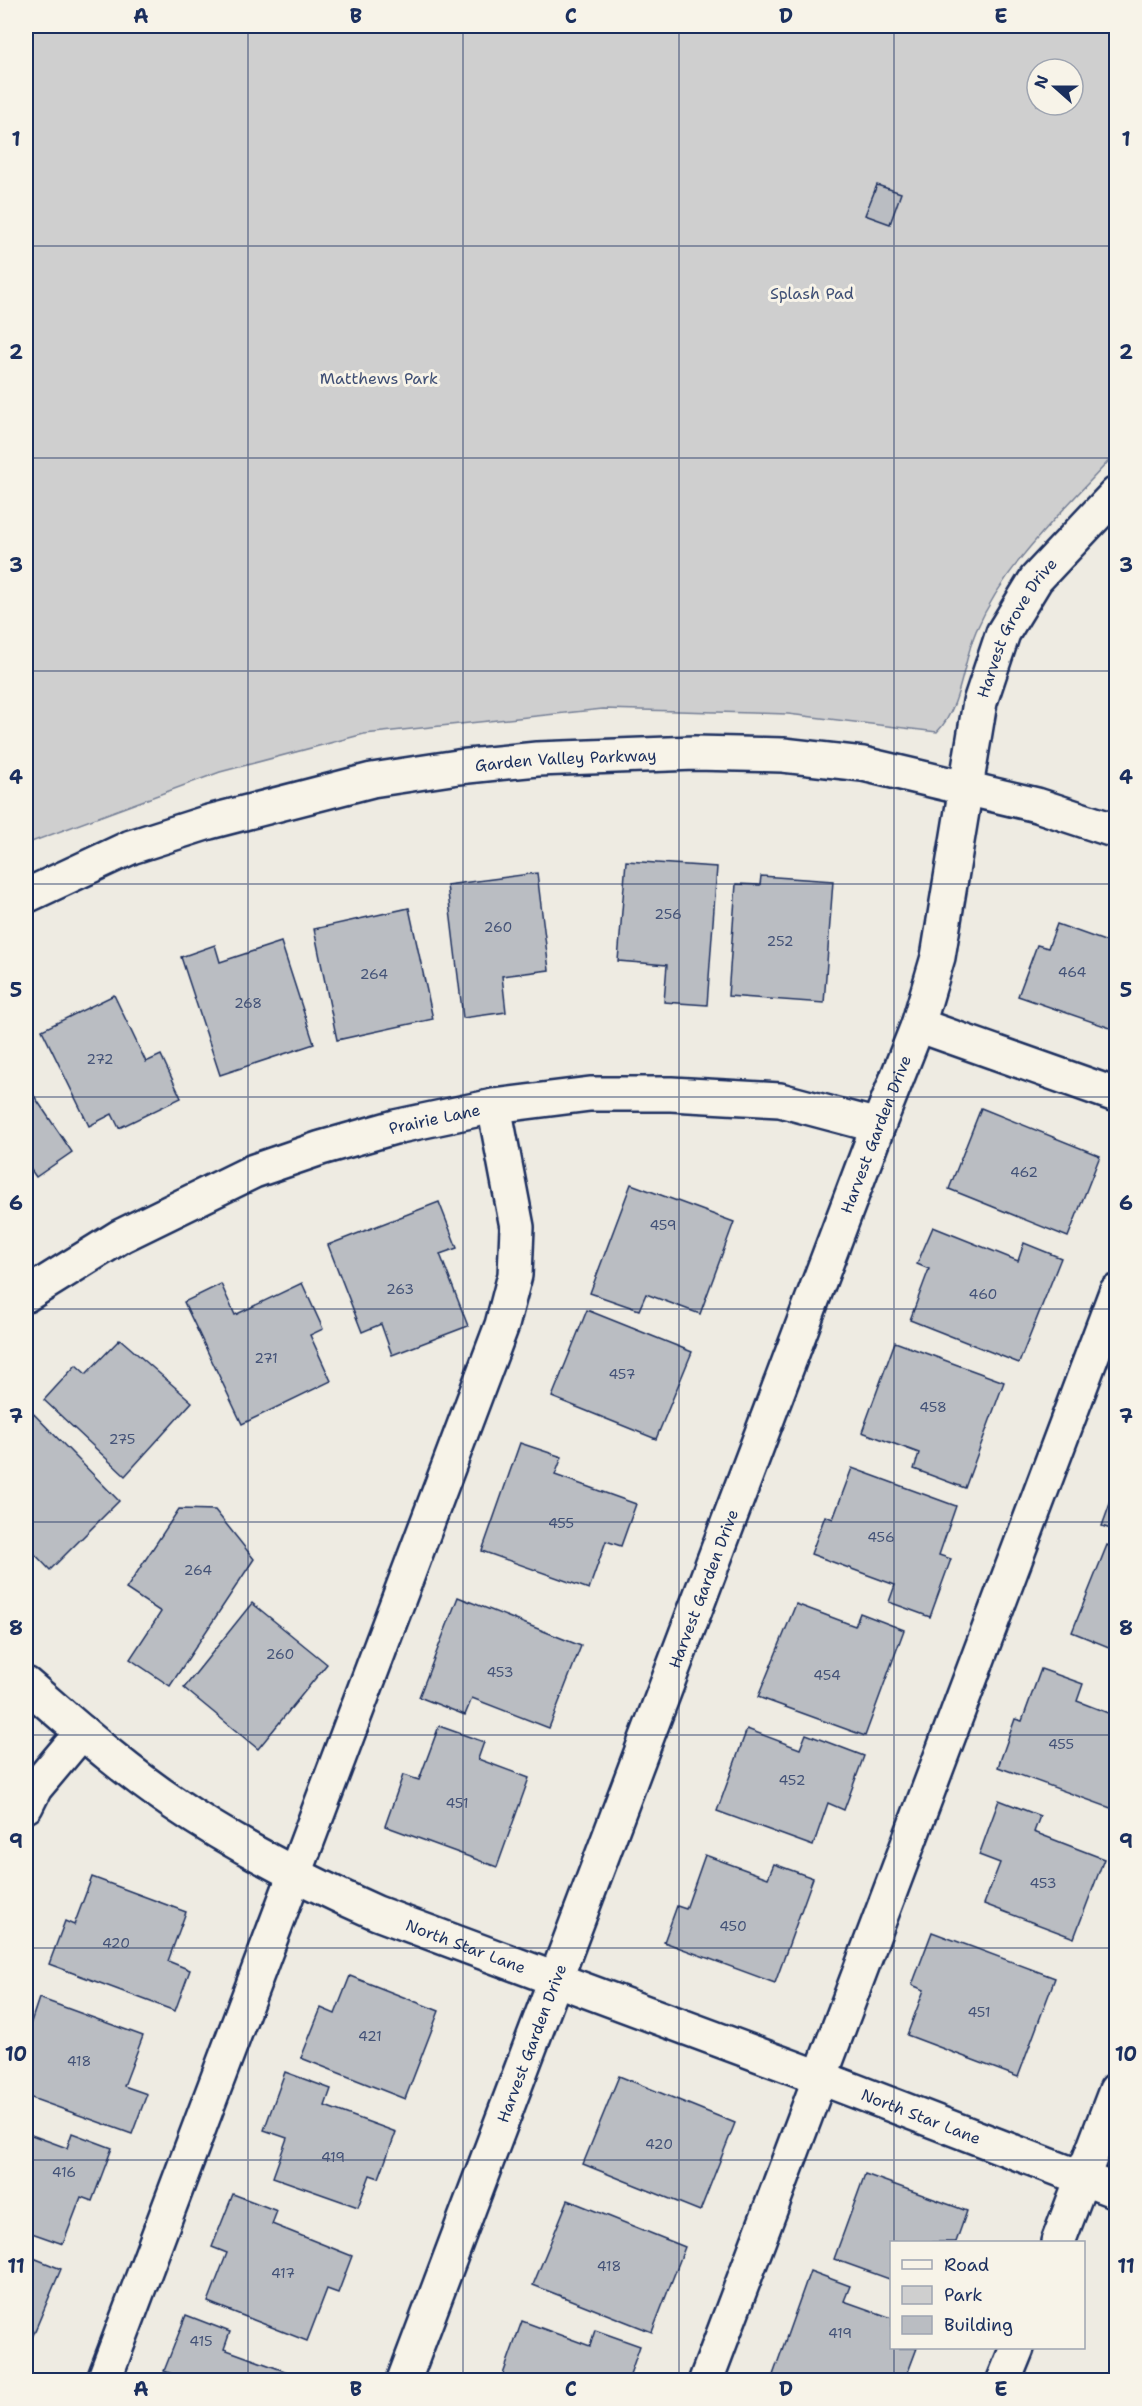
<svg xmlns="http://www.w3.org/2000/svg" width="1142" height="2406" font-family="'Shantell Sans',sans-serif">
<style>
.green{fill:#cfcfcf;stroke:#757f96;stroke-width:1.5;fill-rule:evenodd}
.building{fill:#babdc2;stroke:#1b2f5e;stroke-width:1.5}
.lines{fill:none;stroke-linecap:round;stroke-linejoin:round}
.minor-casing{stroke:#1b2f5e;stroke-width:38}
.minor{stroke:#f7f3e8;stroke-width:33}
.grid{fill:none;stroke:#1b2f5e;stroke-width:1.5;stroke-opacity:0.55}
.labels{text-anchor:middle;stroke-width:6;stroke-linejoin:round;paint-order:stroke}
.number-label{font-size:14px;fill:#435277}
.park-label{font-size:16px;fill:#3f4f75;stroke:#f7f3e8}
.street-label{font-size:16px;fill:#1b2f5e;stroke:#f7f3e8}
.neatline{fill:none;stroke:#1b2f5e;stroke-width:2}
.grid-label{font-size:20px;text-anchor:middle;font-weight:bold;fill:#1b2f5e}
</style>
<rect width="100%" height="100%" fill="#eeebe2"/>
<filter id="ink" filterUnits="userSpaceOnUse"><feTurbulence type="fractalNoise" baseFrequency=".0167" numOctaves="2"/><feDisplacementMap in="SourceGraphic" scale="12" xChannelSelector="R" yChannelSelector="G"/><feConvolveMatrix kernelMatrix="1 2 1 2 8 2 1 2 1" color-interpolation-filters="sRGB"/></filter>
<g filter="url(#ink)">
<!-- green -->
<path class="green" d="M26,26H1116V453C1066,509 1007,560 976,631C962,664 962,706 937,732L788,714L603,709L364,734L220,772L26,844ZM1037,69H1073V105H1037Z"/>
<!-- building -->
<g class="building">
<polygon points="877,185 901,193 890,224 865,215"/>
<polygon points="626,861 717,867 707,1005 664,1002 667,965 618,961"/>
<polygon points="537,873 549,970 502,976 506,1012 463,1018 447,885"/>
<polygon points="761,876 833,881 824,1003 728,996 736,884 760,885"/>
<polygon points="409,908 433,1019 337,1040 314,929"/>
<polygon points="1057,924 1116,945 1116,1030 1018,996 1037,945 1048,948"/>
<polygon points="281,942 314,1044 220,1075 181,957 215,945 220,962"/>
<polygon points="114,995 146,1062 161,1055 181,1098 119,1128 112,1114 89,1126 42,1030"/>
<polygon points="26,1084 72,1152 36,1177 26,1163"/>
<polygon points="981,1108 1100,1156 1068,1237 949,1189"/>
<polygon points="631,1184 734,1222 700,1314 646,1294 639,1310 590,1293"/>
<polygon points="439,1202 457,1248 440,1254 468,1326 392,1355 381,1324 362,1332 328,1245"/>
<polygon points="933,1227 1018,1261 1024,1243 1061,1258 1019,1363 910,1320 929,1269 917,1264"/>
<polygon points="302,1283 323,1329 310,1335 331,1381 242,1424 184,1302 221,1284 235,1315"/>
<polygon points="587,1310 692,1352 656,1439 552,1397"/>
<polygon points="120,1339 192,1402 125,1476 44,1400 76,1365 86,1374"/>
<polygon points="895,1342 1004,1382 965,1488 914,1469 919,1453 862,1432"/>
<polygon points="26,1406 119,1501 50,1570 26,1545"/>
<polygon points="520,1443 562,1457 555,1475 636,1504 621,1546 606,1541 589,1589 482,1551"/>
<polygon points="852,1468 956,1506 939,1555 951,1559 930,1617 889,1602 895,1585 811,1554 825,1516 833,1519"/>
<polygon points="1116,1487 1116,1531 1102,1526"/>
<polygon points="179,1509 215,1510 254,1559 170,1686 130,1659 161,1612 126,1589"/>
<polygon points="1107,1545 1116,1549 1116,1650 1072,1632"/>
<polygon points="458,1597 581,1646 549,1728 472,1698 465,1715 419,1697"/>
<polygon points="252,1603 327,1664 258,1749 184,1688"/>
<polygon points="796,1604 855,1626 860,1613 904,1630 865,1736 758,1697"/>
<polygon points="1041,1669 1083,1684 1077,1701 1116,1716 1116,1810 998,1767 1015,1719 1022,1721"/>
<polygon points="439,1726 484,1742 478,1759 529,1778 497,1867 385,1826 403,1775 419,1780"/>
<polygon points="747,1729 800,1749 806,1734 864,1756 844,1810 828,1803 813,1846 717,1811"/>
<polygon points="999,1800 1040,1816 1034,1832 1104,1859 1074,1938 984,1904 1000,1863 979,1855"/>
<polygon points="705,1855 768,1878 774,1864 813,1878 775,1983 664,1942 677,1906 686,1909"/>
<polygon points="92,1877 186,1912 168,1961 190,1970 175,2011 49,1964 65,1921 74,1925"/>
<polygon points="932,1932 1055,1978 1018,2077 907,2035 924,1990 912,1985"/>
<polygon points="350,1976 439,2011 405,2099 301,2058 321,2008 335,2014"/>
<polygon points="39,1998 143,2036 124,2086 147,2094 132,2134 26,2096 26,2037"/>
<polygon points="285,2072 331,2089 325,2106 396,2132 379,2178 370,2175 358,2207 273,2177 287,2138 264,2130"/>
<polygon points="619,2076 735,2123 700,2211 583,2164"/>
<polygon points="26,2133 67,2148 72,2133 112,2148 92,2201 81,2197 63,2244 26,2231"/>
<polygon points="865,2174 967,2211 956,2242 892,2242 892,2280 834,2259"/>
<polygon points="233,2194 277,2211 272,2224 352,2256 338,2293 327,2289 307,2341 208,2302 227,2253 212,2247"/>
<polygon points="568,2200 685,2247 652,2332 533,2285"/>
<polygon points="26,2255 61,2269 26,2352"/>
<polygon points="810,2271 850,2286 844,2301 892,2318 892,2348 917,2348 905,2380 778,2380 772,2378"/>
<polygon points="186,2315 230,2332 224,2349 304,2378 303,2380 176,2380 178,2376 164,2371"/>
<polygon points="522,2321 590,2346 595,2330 640,2346 628,2380 501,2380"/>
</g>
<g class="lines">
<!-- minor casing -->
<g class="minor-casing">
<g id="minor">
<path id="s1" d="M26,896L131,847L209,822L372,780L458,767L537,759L695,753L783,755L863,764L1037,805L1116,831"/>
<polyline points="918,1025 1116,1095"/>
<path id="s2" d="M26,1295L121,1236L254,1171L321,1148L395,1127L494,1106L590,1094H671L780,1100L878,1126"/>
<path id="s3" d="M26,1684C73,1724 120,1767 172,1802C236,1846 305,1881 377,1913L819,2077L1116,2191"/>
<polyline points="26,1806 35,1788 82,1732"/>
<polyline points="1058,2242 1116,2090"/>
<polyline points="104,2380 502,1325 515,1275 517,1227 494,1106"/>
<path id="s4" d="M404,2380L878,1126L918,1025L938,957L980,702L1003,633L1036,579L1116,494"/>
<polyline points="706,2380 1116,1292"/>
<polyline points="1004,2380 1017,2348"/>
</g>
</g>
<!-- minor -->
<use href="#minor" class="minor"/>
</g>
</g>
<!-- grid -->
<path class="grid" d="M248,26V2380M463,26V2380M679,26V2380M894,26V2242M26,246H1116M26,458H1116M26,671H1116M26,884H1116M26,1097H1116M26,1309H1116M26,1522H1116M26,1735H1116M26,1948H1116M26,2160H1116M894,2348V2380"/>
<g class="labels">
<!-- number labels -->
<g class="number-label">
<text x="668" y="919">256</text>
<text x="498" y="932">260</text>
<text x="780" y="946">252</text>
<text x="1072" y="977">464</text>
<text x="374" y="979">264</text>
<text x="248" y="1008">268</text>
<text x="100" y="1064">272</text>
<text x="1024" y="1177">462</text>
<text x="663" y="1230">459</text>
<text x="400" y="1294">263</text>
<text x="983" y="1299">460</text>
<text x="266" y="1363">271</text>
<text x="622" y="1379">457</text>
<text x="933" y="1412">458</text>
<text x="122" y="1444">275</text>
<text x="561" y="1528">455</text>
<text x="881" y="1542">456</text>
<text x="198" y="1575">264</text>
<text x="280" y="1659">260</text>
<text x="500" y="1677">453</text>
<text x="827" y="1680">454</text>
<text x="1061" y="1749">455</text>
<text x="792" y="1785">452</text>
<text x="457" y="1808">451</text>
<text x="1043" y="1888">453</text>
<text x="733" y="1931">450</text>
<text x="116" y="1948">420</text>
<text x="979" y="2017">451</text>
<text x="370" y="2041">421</text>
<text x="79" y="2066">418</text>
<text x="659" y="2149">420</text>
<text x="333" y="2162">419</text>
<text x="64" y="2177">416</text>
<text x="609" y="2271">418</text>
<text x="283" y="2278">417</text>
<text x="840" y="2338">419</text>
<text x="201" y="2346">415</text>
</g>
<!-- park labels -->
<g class="park-label">
<text x="812" y="299">Splash Pad</text>
<text x="379" y="384">Matthews Park</text>
</g>
<!-- street labels -->
<g class="street-label">
<text dy="6" stroke="none"><textPath href="#s4" startOffset="1862">Harvest Grove Drive</textPath></text>
<text dy="6" stroke="none"><textPath href="#s1" startOffset="561">Garden Valley Parkway</textPath></text>
<text dy="6" stroke="none"><textPath href="#s2" startOffset="448">Prairie Lane</textPath></text>
<text dy="6" stroke="none"><textPath href="#s4" startOffset="1332">Harvest Garden Drive</textPath></text>
<text dy="6" stroke="none"><textPath href="#s4" startOffset="846">Harvest Garden Drive</textPath></text>
<text dy="6" stroke="none"><textPath href="#s3" startOffset="516">North Star Lane</textPath></text>
<text dy="6" stroke="none"><textPath href="#s4" startOffset="360">Harvest Garden Drive</textPath></text>
<text dy="6" stroke="none"><textPath href="#s3" startOffset="1002">North Star Lane</textPath></text>
</g>
</g>
<!-- margin -->
<rect width="1142" height="2406" fill="none" stroke="#f7f3e8" stroke-width="66"/>
<!-- legend -->
<rect x="890" y="2241" width="195" height="108" fill="#f7f3e8" stroke="#9fa5b1" stroke-width="1.5"/>
<rect x="902" y="2260" width="30" height="9" fill="#f7f3e8" stroke="#9fa5b1" stroke-width="1.5"/>
<text x="944" y="2271" font-size="18" fill="#1b2f5e">Road</text>
<rect x="902" y="2286" width="30" height="18" fill="#cfcfcf" stroke="#9fa5b1" stroke-width="1.5"/>
<text x="944" y="2301" font-size="18" fill="#1b2f5e">Park</text>
<rect x="902" y="2316" width="30" height="18" fill="#babdc2" stroke="#9fa5b1" stroke-width="1.5"/>
<text x="944" y="2331" font-size="18" fill="#1b2f5e">Building</text>
<!-- north arrow -->
<g transform="translate(1055 87) rotate(291)"><circle r="28" fill="#f7f3e8" stroke="#9fa5b1" stroke-width="1.5"/>
<path d="M0-4.5L10 22L0 15L-10 22Z" fill="#1b2f5e"/>
<text y="-9" font-size="16" font-weight="bold" text-anchor="middle" fill="#1b2f5e">N</text>
</g>
<rect x="33" y="33" width="1076" height="2340" class="neatline"/>
<g class="grid-label">
<text x="141" y="23">A</text>
<text x="356" y="23">B</text>
<text x="571" y="23">C</text>
<text x="786" y="23">D</text>
<text x="1001" y="23">E</text>
<text x="16" y="146">1</text>
<text x="1126" y="146">1</text>
<text x="16" y="359">2</text>
<text x="1126" y="359">2</text>
<text x="16" y="572">3</text>
<text x="1126" y="572">3</text>
<text x="16" y="784">4</text>
<text x="1126" y="784">4</text>
<text x="16" y="997">5</text>
<text x="1126" y="997">5</text>
<text x="16" y="1210">6</text>
<text x="1126" y="1210">6</text>
<text x="16" y="1423">7</text>
<text x="1126" y="1423">7</text>
<text x="16" y="1635">8</text>
<text x="1126" y="1635">8</text>
<text x="16" y="1848">9</text>
<text x="1126" y="1848">9</text>
<text x="16" y="2061">10</text>
<text x="1126" y="2061">10</text>
<text x="16" y="2273">11</text>
<text x="1126" y="2273">11</text>
<text x="141" y="2396">A</text>
<text x="356" y="2396">B</text>
<text x="571" y="2396">C</text>
<text x="786" y="2396">D</text>
<text x="1001" y="2396">E</text>
</g>
</svg>
